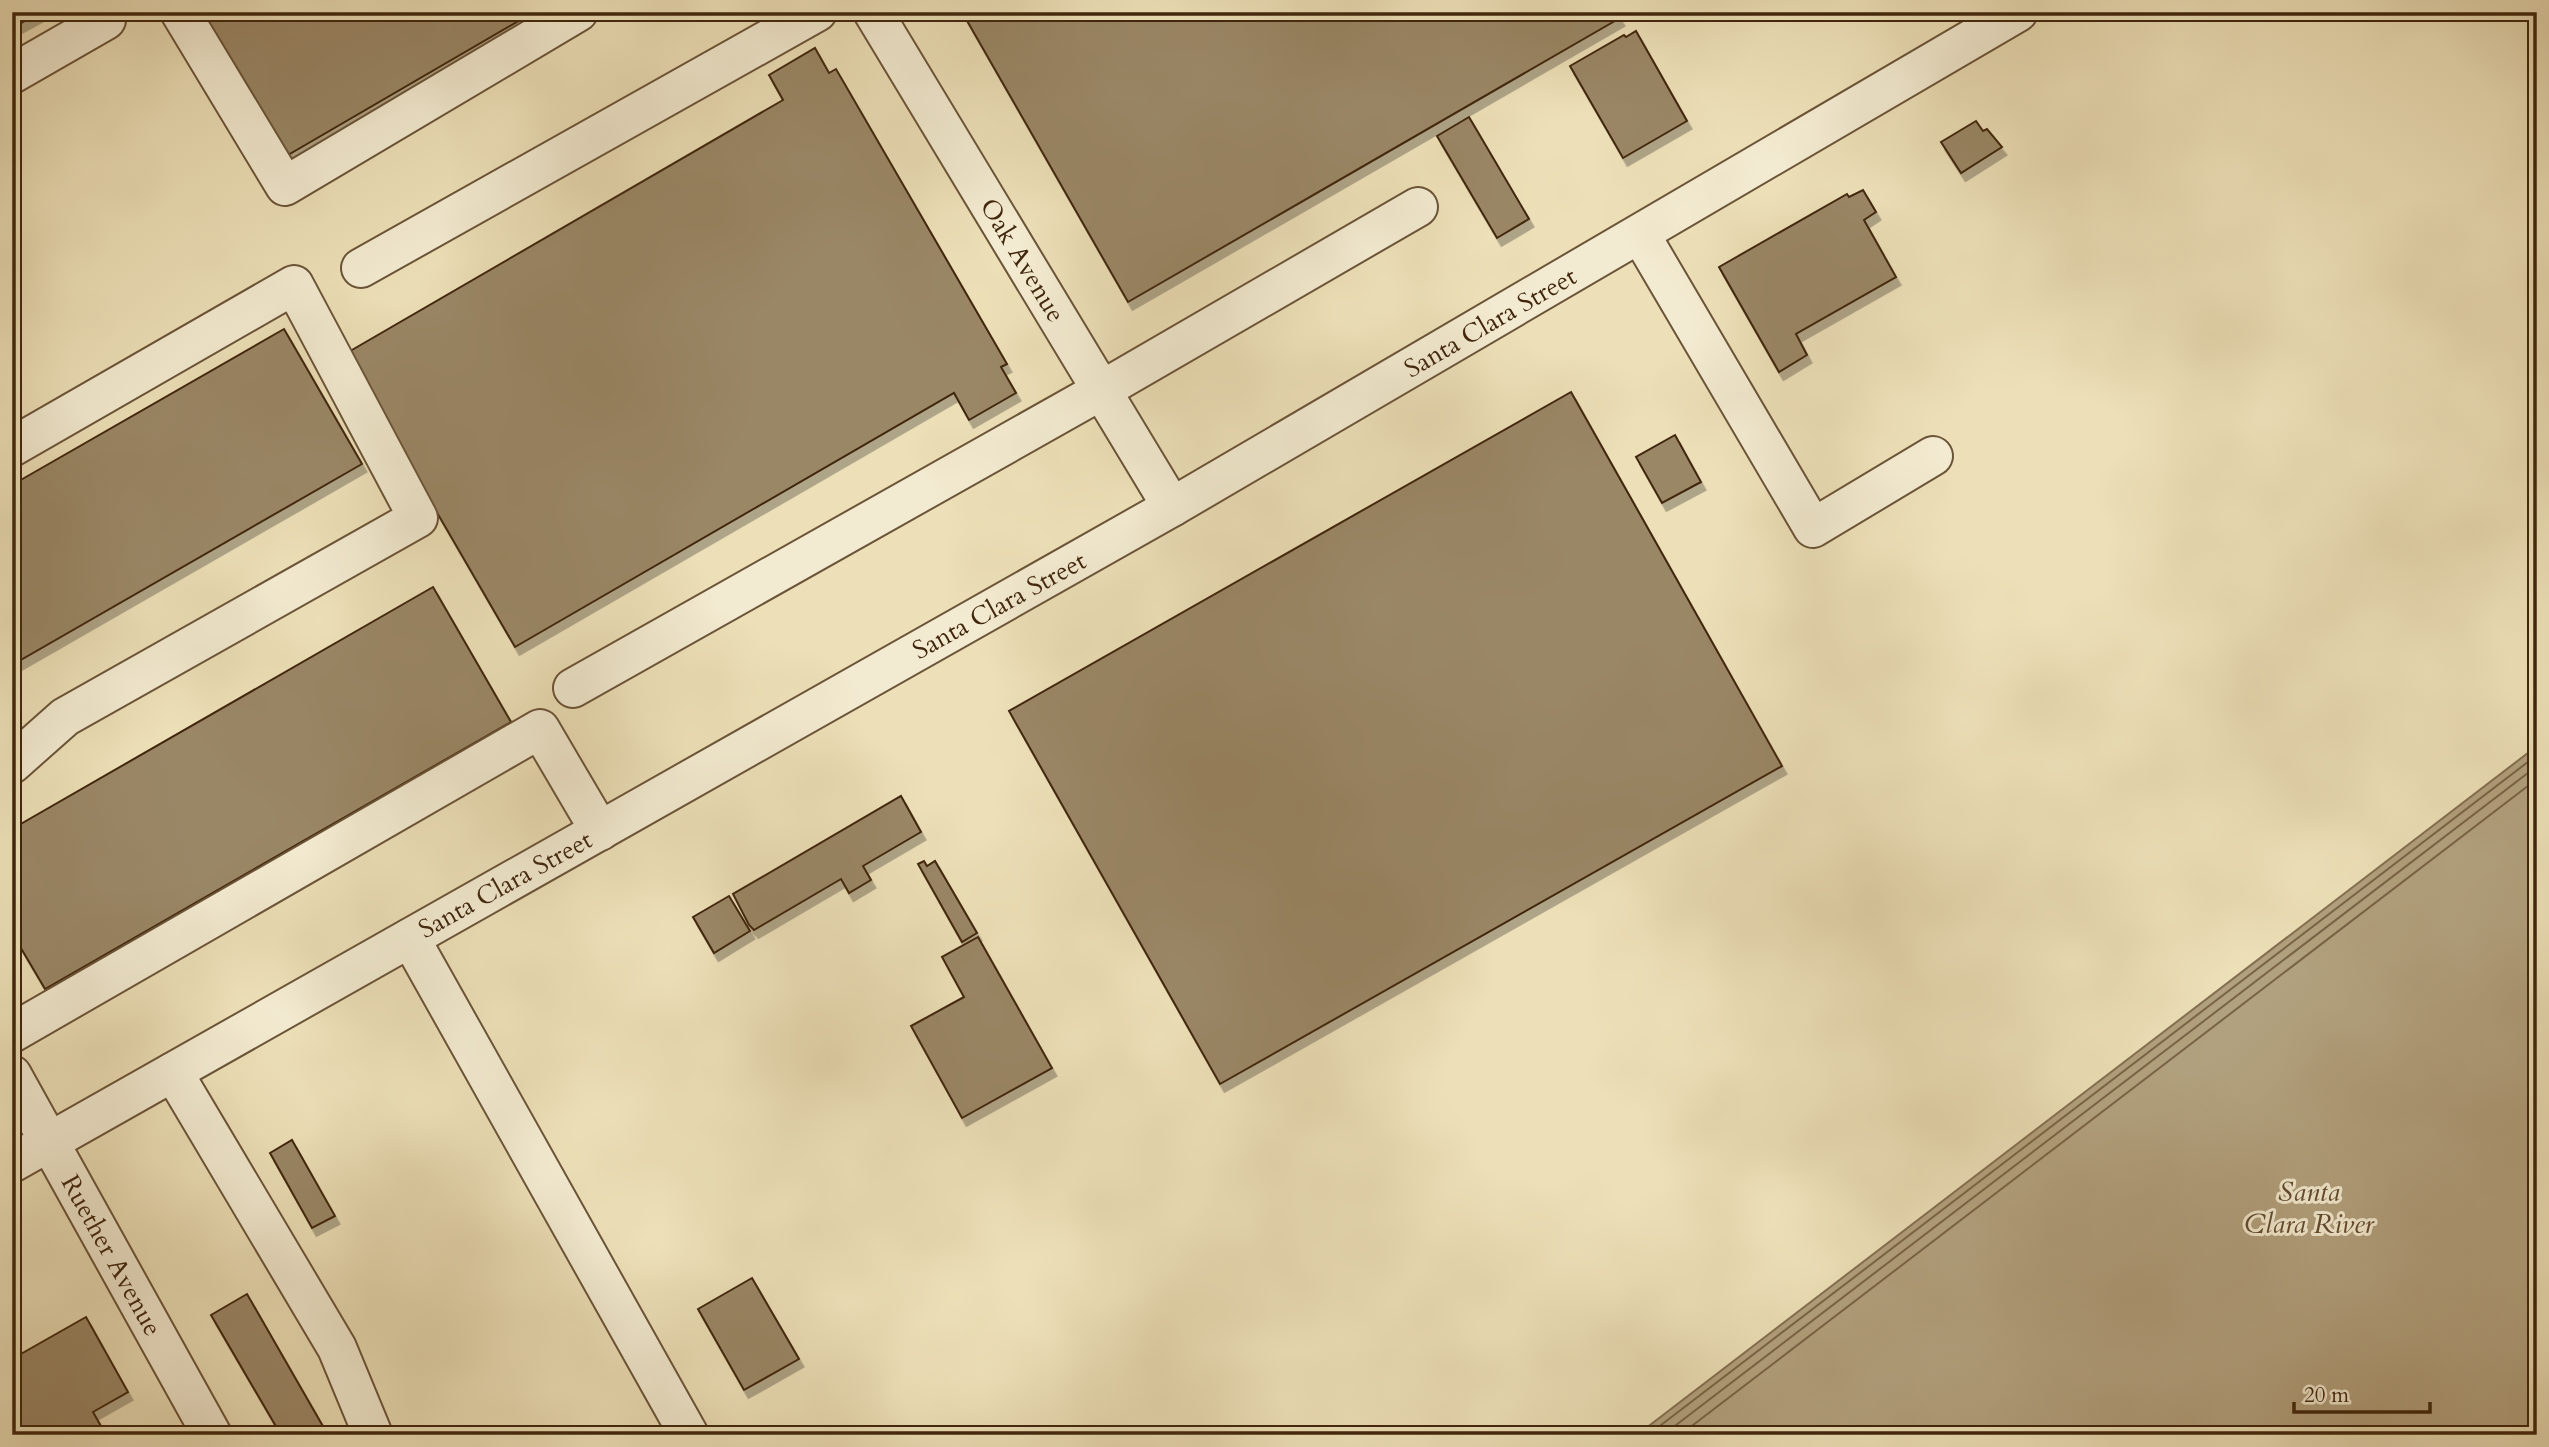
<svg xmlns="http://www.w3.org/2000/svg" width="2549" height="1447" font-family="Cardo,serif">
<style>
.water{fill:#b2a17e;stroke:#847051;stroke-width:2}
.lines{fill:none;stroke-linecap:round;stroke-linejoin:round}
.shore{stroke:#796446;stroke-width:2}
.building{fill:#9a8766;stroke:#40260d;stroke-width:2;filter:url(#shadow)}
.minor-casing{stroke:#6b5438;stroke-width:42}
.minor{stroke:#f3ebd1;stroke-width:38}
.labels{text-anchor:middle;stroke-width:6;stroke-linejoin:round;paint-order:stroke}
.street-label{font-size:26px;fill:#40260d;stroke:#f3ebd1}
.water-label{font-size:28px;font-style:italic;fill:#624b2f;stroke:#f3ebd1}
</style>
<defs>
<filter id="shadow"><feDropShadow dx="4.5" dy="8" stdDeviation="0" flood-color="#0004"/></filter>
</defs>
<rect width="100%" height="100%" fill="#ede0b8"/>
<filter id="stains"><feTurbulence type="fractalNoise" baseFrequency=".00286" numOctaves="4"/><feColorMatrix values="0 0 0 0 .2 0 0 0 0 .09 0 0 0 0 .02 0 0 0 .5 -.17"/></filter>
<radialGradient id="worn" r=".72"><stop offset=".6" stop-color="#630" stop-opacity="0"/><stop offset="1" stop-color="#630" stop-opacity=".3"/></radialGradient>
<!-- water -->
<polygon class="water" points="2537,746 2537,1435 1637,1435"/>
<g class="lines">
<!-- shore -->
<g class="shore">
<polyline points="1648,1435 2537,755"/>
<polyline points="1663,1435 2537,766"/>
<polyline points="1680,1435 2537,779"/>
</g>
</g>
<!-- building -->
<g class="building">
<polygon points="12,12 41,12 12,28"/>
<polygon points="190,12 534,12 288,155"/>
<polygon points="962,12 1616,12 1620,18 1128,302"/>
<polygon points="1636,31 1687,121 1623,158 1570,66 1624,35 1626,37"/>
<polygon points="815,48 829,73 836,69 1007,364 1001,367 1016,393 969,420 954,393 515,647 345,354 783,100 769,75"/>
<polygon points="1469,117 1529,219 1497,238 1437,136"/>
<polygon points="1976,121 1983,131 1987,129 2002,147 1961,173 1941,142"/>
<polygon points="1863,190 1876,212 1864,220 1896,277 1796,334 1807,355 1779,372 1719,267 1847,194 1849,197"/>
<polygon points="284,329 362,464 12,665 12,485"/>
<polygon points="1571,392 1782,766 1220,1084 1009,711"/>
<polygon points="1675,435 1701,482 1662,503 1636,457"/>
<polygon points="433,587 511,722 45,989 12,933 12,829"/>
<polygon points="901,796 921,832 863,866 871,880 849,893 841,879 754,930 749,925 733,894"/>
<polygon points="924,861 927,866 935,861 977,933 962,942 918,864"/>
<polygon points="729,896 750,931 714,953 693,917"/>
<polygon points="978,937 1052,1068 962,1118 911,1026 964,997 942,957"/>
<polygon points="292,1140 335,1216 312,1228 270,1153"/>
<polygon points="752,1278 799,1359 744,1390 698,1309"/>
<polygon points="247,1294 328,1435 281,1435 211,1315"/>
<polygon points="86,1317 128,1392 93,1412 106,1435 12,1435 12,1359"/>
</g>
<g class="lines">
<!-- minor casing -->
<g class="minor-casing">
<g id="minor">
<polyline points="180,12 285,186 578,12"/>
<polyline points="873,12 1172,507"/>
<polyline points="12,74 106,20"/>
<polyline points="1640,234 1813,528 1933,456"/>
<polyline points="361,268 817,12"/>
<polyline points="12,447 294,285 418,518 65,717 12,764"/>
<polyline points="573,688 1102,390 1418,207"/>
<polyline points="410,938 689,1435"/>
<polyline points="12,1033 540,729 600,831"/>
<polyline points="173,1072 337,1348 373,1435"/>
<polyline points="12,1075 212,1435"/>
<polyline points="12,1163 1172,507 2018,12"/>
</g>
</g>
<!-- minor -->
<use href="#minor" class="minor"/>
</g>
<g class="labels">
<!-- street labels -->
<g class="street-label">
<text transform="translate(1023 260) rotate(59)" y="9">Oak Avenue</text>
<text transform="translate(1490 322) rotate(-30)" y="9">Santa Clara Street</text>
<text transform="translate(999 605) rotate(-29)" y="9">Santa Clara Street</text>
<text transform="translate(505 884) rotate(-29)" y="9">Santa Clara Street</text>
<text transform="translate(112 1255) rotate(61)" y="9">Ruether Avenue</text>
</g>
<!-- water labels -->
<g class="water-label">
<text x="2309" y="1201">Santa<tspan x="2309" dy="32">Clara River</tspan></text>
</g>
</g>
<!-- margin -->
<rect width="2549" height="1447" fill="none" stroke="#ede0b8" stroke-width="42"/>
<rect x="14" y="14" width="2521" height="1419" fill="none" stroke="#40260d" stroke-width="3.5"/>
<rect x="21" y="21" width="2507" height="1405" fill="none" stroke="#40260d" stroke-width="2"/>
<!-- scale -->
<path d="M2294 1402v10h136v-10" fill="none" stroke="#40260d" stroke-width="3.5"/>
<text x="2304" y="1402" font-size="21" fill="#40260d" stroke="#f3ebd1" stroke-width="5" paint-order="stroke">20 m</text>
<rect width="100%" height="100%" filter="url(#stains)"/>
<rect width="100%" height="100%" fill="url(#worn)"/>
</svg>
